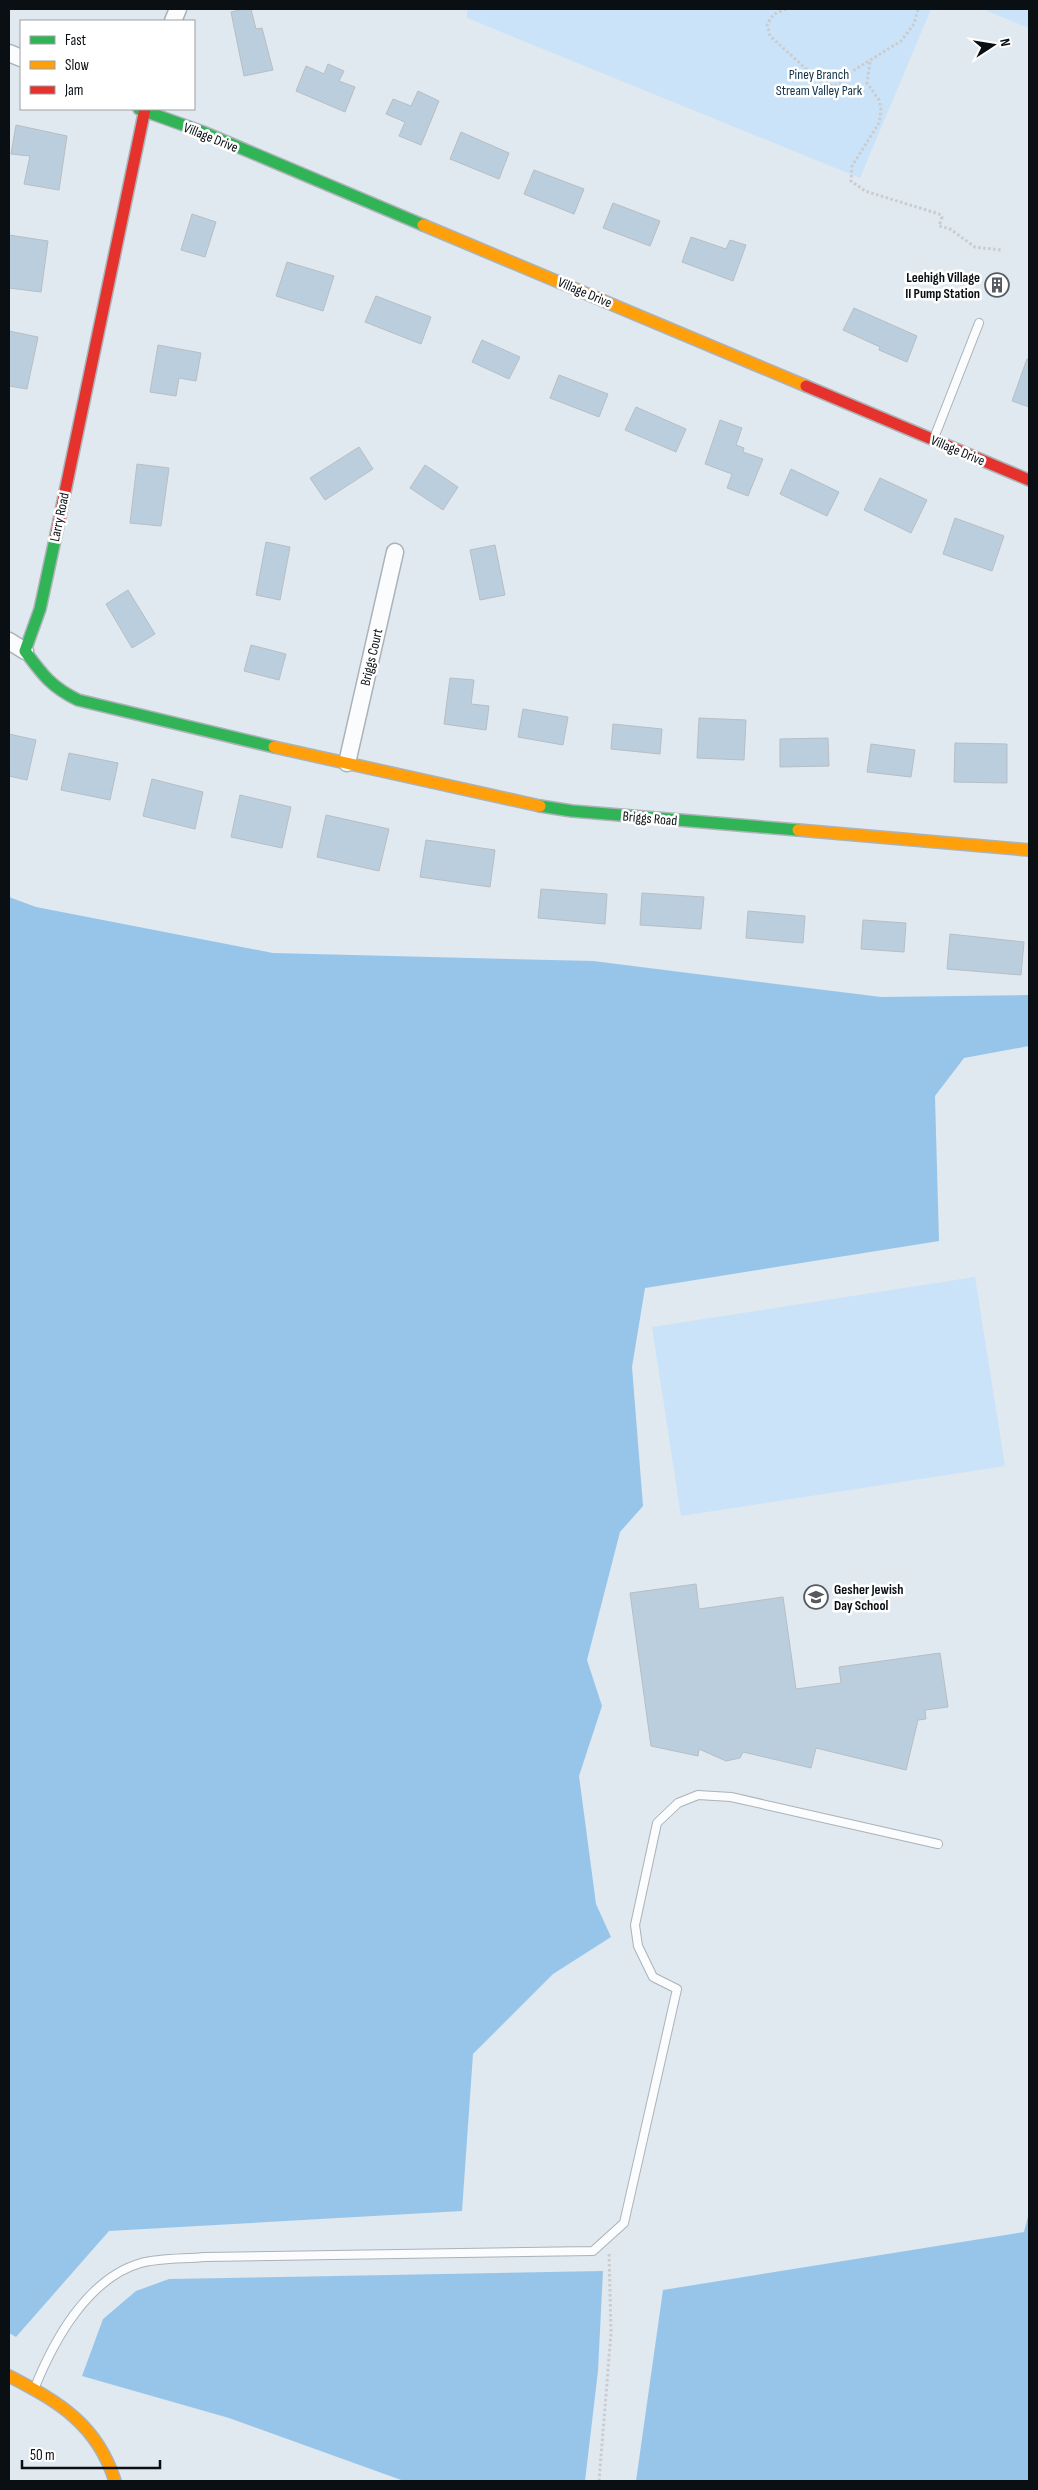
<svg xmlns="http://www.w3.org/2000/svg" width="1038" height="2490" font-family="'Sofia Sans Condensed',sans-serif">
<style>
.green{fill:#cbe3f8}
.forest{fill:#97c5ea}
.building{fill:#bbcedd;stroke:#b7bec4}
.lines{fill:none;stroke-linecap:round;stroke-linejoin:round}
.lane-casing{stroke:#abb2b8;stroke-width:10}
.street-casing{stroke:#abb2b8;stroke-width:19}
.fast-casing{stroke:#abb2b8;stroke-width:14}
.slow-casing{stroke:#abb2b8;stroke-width:14}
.jam-casing{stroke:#abb2b8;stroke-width:14}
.path{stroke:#caccce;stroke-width:3;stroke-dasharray:2.5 2.5;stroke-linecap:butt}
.lane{stroke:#fafcfd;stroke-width:8}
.street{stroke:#fafcfd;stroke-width:16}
.fast{stroke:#30b455;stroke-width:11}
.slow{stroke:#ff9f0a;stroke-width:11}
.jam{stroke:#e5322d;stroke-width:11}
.labels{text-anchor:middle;stroke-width:5;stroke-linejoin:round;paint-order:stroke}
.park-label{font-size:14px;fill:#0f3149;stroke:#fff}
.street-label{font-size:14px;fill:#0a0f14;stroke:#fff}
.poi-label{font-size:14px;font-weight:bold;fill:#0a0f14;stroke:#fff;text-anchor:end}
</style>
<rect width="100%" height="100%" fill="#e0e8f0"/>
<!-- green -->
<g class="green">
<polygon points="467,9 931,9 860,178 467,18"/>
<polygon points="983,9 1029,9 1029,28"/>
<polygon points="975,1277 1005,1466 681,1516 652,1327"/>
</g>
<!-- forest -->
<g class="forest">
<polygon points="9,897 36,907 273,953 593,961 881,997 1029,995 1029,1046 964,1058 935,1096 939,1241 645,1288 632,1367 643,1506 620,1532 587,1660 602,1706 579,1776 596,1904 611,1937 553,1974 473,2054 462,2211 109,2231 16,2337 9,2333"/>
<polygon points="1029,2213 1029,2481 636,2481 663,2290 1024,2232"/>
<polygon points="603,2271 598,2371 585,2481 404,2481 229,2418 82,2376 103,2319 136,2291 169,2279"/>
</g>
<!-- building -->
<g class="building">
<polygon points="244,9 251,9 256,29 262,28 273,70 244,76 231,12"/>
<polygon points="328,64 344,71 339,81 355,87 345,112 296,91 306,66 324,74"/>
<polygon points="418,91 439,101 421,145 399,136 405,122 386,114 393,99 411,106"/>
<polygon points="16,125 67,136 59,190 24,184 30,156 11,154"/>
<polygon points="461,132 509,153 499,179 450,159"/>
<polygon points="534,170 584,189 574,214 524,194"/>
<polygon points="613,203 660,221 650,246 603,228"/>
<polygon points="192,214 216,222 205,257 181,250"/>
<polygon points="9,235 48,241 41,292 9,288"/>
<polygon points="691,237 726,249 730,240 746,245 733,281 682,262"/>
<polygon points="287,262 334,276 323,311 276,296"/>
<polygon points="376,296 431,317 421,344 365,322"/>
<polygon points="854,308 917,336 907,362 879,350 880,347 843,330"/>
<polygon points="9,331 38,337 27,389 9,386"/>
<polygon points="482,340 520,357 509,379 472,362"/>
<polygon points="158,345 201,353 196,381 179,378 176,396 150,392"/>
<polygon points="1027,359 1029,359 1029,407 1012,401"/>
<polygon points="559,375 608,394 599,417 550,398"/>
<polygon points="636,407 686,429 676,452 625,430"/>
<polygon points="720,420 742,428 736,445 744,448 743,452 763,459 748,496 727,488 732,474 705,464"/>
<polygon points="359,447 373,469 325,500 310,478"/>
<polygon points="137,464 169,468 161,526 130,523"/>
<polygon points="425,465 458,487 443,510 410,488"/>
<polygon points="791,469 839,492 827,516 780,494"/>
<polygon points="880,478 927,500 911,533 864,510"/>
<polygon points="955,518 1004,536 992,571 943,554"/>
<polygon points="266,542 290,547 280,600 256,595"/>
<polygon points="495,545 505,595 480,600 470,550"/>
<polygon points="128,590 155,634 132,648 106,604"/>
<polygon points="251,645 286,654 279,680 244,671"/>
<polygon points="450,678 474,680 471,704 489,706 486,730 444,724"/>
<polygon points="523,709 568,717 563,745 518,737"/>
<polygon points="699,718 746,720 744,760 697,758"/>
<polygon points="613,724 662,729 660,754 611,749"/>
<polygon points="9,734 36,740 27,780 9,776"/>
<polygon points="828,738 829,766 780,767 780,739"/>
<polygon points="955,743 1007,744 1007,783 954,782"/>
<polygon points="871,744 915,750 911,777 867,772"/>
<polygon points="69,753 118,763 110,800 61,790"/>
<polygon points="152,779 203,792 195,829 143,816"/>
<polygon points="240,795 291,807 282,848 231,837"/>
<polygon points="326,815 389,829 379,871 317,857"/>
<polygon points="426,840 495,850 490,887 420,877"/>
<polygon points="541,889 607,894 605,924 538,918"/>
<polygon points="642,893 704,897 701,929 640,925"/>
<polygon points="748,911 805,916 803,943 746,938"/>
<polygon points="863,920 906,923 904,952 861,949"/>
<polygon points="950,934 1024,942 1021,975 947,969"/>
<polygon points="696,1584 699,1609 783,1597 796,1689 841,1683 839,1667 940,1653 948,1707 925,1710 926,1719 918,1720 906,1770 816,1748 811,1768 743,1752 740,1758 726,1761 699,1749 698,1756 651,1746 630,1593"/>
</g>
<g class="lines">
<!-- lane casing -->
<g class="lane-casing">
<g id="lane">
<polyline points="934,438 979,323"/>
<path d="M35,2387C54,2340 88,2278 141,2263C160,2258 185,2259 205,2257L593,2251L624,2223L677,1989L653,1977L638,1946L635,1925L657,1823L678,1803L698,1795L731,1797L938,1844"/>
</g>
</g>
<!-- street casing -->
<g class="street-casing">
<g id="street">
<polyline points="173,21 178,9"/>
<polyline points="9,53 21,58"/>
<polyline points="9,641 25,651"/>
<polyline points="347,763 395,552"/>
</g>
</g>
<!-- fast casing -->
<g class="fast-casing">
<g id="fast">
<polyline points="139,109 203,132 423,225"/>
<path d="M56,535L40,609L25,651C42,674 51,687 78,700L274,747"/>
<polyline points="540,806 572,811 798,830"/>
</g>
</g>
<!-- slow casing -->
<g class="slow-casing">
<g id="slow">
<polyline points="423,225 806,386"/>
<polyline points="274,747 540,806"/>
<polyline points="798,830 1029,850"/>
<path d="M9,2376C59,2402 97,2424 115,2481"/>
</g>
</g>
<!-- jam casing -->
<g class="jam-casing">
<g id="jam">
<polyline points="806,386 1029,480"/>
<polyline points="56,535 145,109"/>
</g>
</g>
<!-- path -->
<g class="path">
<polyline points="786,9 774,14 767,24 770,36 815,77 833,86 842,83 851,72 901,41 914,24 918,9"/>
<polyline points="870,62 867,83 879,100 881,110 879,123 852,166 851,181 865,191 939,214 942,217 939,226 950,229 975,247 1001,250"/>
<polyline points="599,2481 611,2333 609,2252"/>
</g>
<!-- lane -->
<use href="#lane" class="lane"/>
<!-- street -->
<use href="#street" class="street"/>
<!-- fast -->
<use href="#fast" class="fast"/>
<!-- slow -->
<use href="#slow" class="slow"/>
<!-- jam -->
<use href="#jam" class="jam"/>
</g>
<!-- icons -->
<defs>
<g id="building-ring" transform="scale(1.25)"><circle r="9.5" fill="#fff" stroke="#555b61" stroke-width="1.5"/><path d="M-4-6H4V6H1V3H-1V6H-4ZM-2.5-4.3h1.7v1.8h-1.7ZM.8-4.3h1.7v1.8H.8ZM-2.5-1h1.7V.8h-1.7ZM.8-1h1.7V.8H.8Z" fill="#555b61"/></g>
<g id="school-ring" transform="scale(1.25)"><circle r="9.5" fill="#fff" stroke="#555b61" stroke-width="1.5"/><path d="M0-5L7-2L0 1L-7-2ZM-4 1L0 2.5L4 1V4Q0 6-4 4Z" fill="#555b61"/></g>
</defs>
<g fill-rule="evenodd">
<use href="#building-ring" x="997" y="285"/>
<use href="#school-ring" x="816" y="1597"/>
</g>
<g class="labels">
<!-- park labels -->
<g class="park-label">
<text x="819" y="79">Piney Branch<tspan x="819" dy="16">Stream Valley Park</tspan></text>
</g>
<!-- street labels -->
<g class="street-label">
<text transform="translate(211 137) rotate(22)" y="5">Village Drive</text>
<text transform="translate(585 292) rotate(23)" y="5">Village Drive</text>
<text transform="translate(958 450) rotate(23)" y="5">Village Drive</text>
<text transform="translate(59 517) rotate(-78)" y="5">Larry Road</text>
<text transform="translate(371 657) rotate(-77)" y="5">Briggs Court</text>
<text transform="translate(650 818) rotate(5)" y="5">Briggs Road</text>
</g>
<!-- poi labels -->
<g class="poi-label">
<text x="980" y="282">Leehigh Village<tspan x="980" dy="16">II Pump Station</tspan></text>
<text x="834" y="1594" text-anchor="start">Gesher Jewish<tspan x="834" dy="16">Day School</tspan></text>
</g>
</g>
<!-- border -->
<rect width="1038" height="2490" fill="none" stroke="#0a0f14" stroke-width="20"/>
<!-- legend -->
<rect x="20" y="20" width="175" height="90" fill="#ffffff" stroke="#9d9fa1"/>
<rect x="30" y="36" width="25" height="8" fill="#30b455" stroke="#9d9fa1"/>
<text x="65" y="45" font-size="15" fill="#0a0f14">Fast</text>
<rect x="30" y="61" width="25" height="8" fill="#ff9f0a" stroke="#9d9fa1"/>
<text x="65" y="70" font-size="15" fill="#0a0f14">Slow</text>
<rect x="30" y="86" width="25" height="8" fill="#e5322d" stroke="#9d9fa1"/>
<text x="65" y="95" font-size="15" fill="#0a0f14">Jam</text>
<!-- north arrow -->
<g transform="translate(993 45) rotate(78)" stroke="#ffffff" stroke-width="4" paint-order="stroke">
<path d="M0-4L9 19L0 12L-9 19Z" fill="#0a0f14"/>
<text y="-8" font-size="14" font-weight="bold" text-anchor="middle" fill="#0a0f14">N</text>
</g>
<!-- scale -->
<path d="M22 2460v8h138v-8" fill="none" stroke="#0a0f14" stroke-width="2.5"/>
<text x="30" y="2460" font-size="15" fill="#0a0f14" stroke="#ffffff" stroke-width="4" paint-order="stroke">50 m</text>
</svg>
